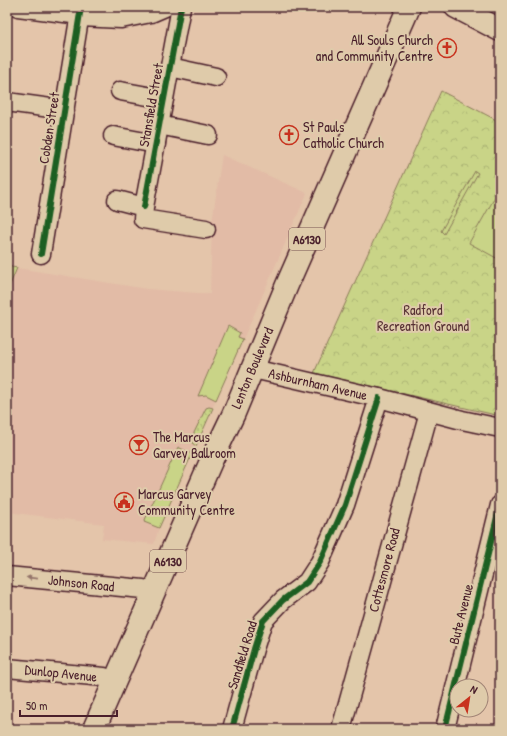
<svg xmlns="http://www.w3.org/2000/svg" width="507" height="736" font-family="'Patrick Hand',sans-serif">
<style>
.built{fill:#e2bba6}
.grass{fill:url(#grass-dots);stroke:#8a7a59}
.forest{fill:url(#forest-crowns);stroke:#8a7a59}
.garden{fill:#c9d487;stroke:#8a7a59}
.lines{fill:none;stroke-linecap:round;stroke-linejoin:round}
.minor-casing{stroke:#4a1f2b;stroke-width:21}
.major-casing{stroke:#4a1f2b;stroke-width:25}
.minor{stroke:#dfcbaa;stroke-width:18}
.major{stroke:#dfcbaa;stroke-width:22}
.cycleway-casing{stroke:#dfcbaa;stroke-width:8}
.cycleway{stroke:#1b5e20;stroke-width:6}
.oneway{fill:#94756a}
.labels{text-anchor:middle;stroke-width:4;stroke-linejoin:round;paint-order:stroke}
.shield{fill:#dfcbaa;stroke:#775351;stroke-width:1}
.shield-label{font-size:13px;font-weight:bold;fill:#4a1f2b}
.poi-label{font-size:14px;fill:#4a1f2b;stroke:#dfcbaa;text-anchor:start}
.street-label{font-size:14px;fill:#4a1f2b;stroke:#dfcbaa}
.park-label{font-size:14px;fill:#573134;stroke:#dfcbaa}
</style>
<defs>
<pattern id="grass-dots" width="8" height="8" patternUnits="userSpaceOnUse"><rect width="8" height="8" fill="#c9d487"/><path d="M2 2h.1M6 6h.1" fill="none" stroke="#aeb675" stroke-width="1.8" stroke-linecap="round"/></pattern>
<pattern id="forest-crowns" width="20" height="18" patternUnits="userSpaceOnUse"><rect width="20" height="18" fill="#c9d487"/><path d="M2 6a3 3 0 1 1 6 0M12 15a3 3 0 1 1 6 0" fill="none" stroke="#aeb675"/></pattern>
</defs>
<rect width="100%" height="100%" fill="#e4c5aa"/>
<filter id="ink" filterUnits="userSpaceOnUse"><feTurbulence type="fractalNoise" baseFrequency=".025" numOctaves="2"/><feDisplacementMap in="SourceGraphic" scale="8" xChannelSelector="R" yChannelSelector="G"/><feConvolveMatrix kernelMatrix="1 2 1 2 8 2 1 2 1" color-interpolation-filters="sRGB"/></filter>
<g filter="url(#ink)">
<!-- built -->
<polygon class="built" points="222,155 307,193 260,301 159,528 154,544 102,539 104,524 7,512 7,292 17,268 147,289 210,294 212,222"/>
<!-- grass -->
<polygon class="grass" points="209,407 213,408 196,446 192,443 192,437 204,412 206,408"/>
<!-- forest -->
<g class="forest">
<polygon points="441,91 500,122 500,416 314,373"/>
<polygon points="7,266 17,268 7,292"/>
</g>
<!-- garden -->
<g class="garden">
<polygon points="475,171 478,173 444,234 441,231"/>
<polygon points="499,190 500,191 500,260 469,243"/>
<polygon points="228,326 240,333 238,337 243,339 216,400 206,395 198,396"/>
<polygon points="178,447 192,454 159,528 144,522"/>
</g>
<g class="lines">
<!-- minor casing -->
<g class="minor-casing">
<g id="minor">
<polyline points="18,7 80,15"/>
<polyline points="80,17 121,19 151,13 165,7"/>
<polyline points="170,67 216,77"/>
<polyline points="120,91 164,99"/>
<polyline points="7,102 65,110"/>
<polyline points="159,125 208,135"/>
<polyline points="113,136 156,144"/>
<polyline points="117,200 144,207 143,219 206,229"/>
<polyline points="144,207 181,7"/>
<polyline points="41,254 81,7"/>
<polyline points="253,368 262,371 379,398 462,420 500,428"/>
<polyline points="7,576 143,589 154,593"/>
<polyline points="7,668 104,677 115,682"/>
<polyline points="232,729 254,649 263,621 283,600 307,582 320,562 345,505 379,398"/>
<polyline points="341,729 429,412"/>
<polyline points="445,729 500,505"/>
</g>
</g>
<!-- major casing -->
<g class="major-casing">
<g id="major">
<polyline points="456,7 500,30"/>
<polyline points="94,729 212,459 234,413 287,285 409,7"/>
</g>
</g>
<!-- minor -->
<use href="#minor" class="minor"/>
<!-- major -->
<use href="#major" class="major"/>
<!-- cycleway casing -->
<g class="cycleway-casing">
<g id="cycleway">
<polyline points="144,207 181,7"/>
<polyline points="41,254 81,7"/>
<polyline points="232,729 254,649 263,621 283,600 307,582 320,562 345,505 379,398"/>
<polyline points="445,729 500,505"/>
</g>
</g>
<!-- cycleway -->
<use href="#cycleway" class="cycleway"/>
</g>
<!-- one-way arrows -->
<defs><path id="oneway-solid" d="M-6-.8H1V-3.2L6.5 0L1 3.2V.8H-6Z"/></defs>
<use class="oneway" href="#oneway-solid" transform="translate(32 578) rotate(-174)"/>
</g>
<!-- icons -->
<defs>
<g id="church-ring" transform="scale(1)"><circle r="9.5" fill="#dfcbaa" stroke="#c8321e" stroke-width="1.5"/><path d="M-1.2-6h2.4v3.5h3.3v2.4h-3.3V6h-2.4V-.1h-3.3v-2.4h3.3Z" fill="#c8321e"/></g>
<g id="bar-ring" transform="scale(1)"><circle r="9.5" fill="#dfcbaa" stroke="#c8321e" stroke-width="1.5"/><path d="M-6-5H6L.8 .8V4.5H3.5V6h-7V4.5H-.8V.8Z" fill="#c8321e"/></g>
<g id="civic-ring" transform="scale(1)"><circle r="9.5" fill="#dfcbaa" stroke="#c8321e" stroke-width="1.5"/><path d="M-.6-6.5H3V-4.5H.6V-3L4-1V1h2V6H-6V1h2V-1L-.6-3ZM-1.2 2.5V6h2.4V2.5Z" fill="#c8321e"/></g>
</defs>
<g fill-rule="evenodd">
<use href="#church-ring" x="447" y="48"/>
<use href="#church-ring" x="289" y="135"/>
<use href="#bar-ring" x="139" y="445"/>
<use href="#civic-ring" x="124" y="502"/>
</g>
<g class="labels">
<!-- shield labels -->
<g class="shield">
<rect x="289" y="228" width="36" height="22" rx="3"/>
<rect x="150" y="550" width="36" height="22" rx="3"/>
</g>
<g class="shield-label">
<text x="307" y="244">A6130</text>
<text x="168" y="566">A6130</text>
</g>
<!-- poi labels -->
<g class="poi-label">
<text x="433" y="45" text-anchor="end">All Souls Church<tspan x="433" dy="16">and Community Centre</tspan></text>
<text x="303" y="132">St Pauls<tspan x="303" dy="16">Catholic Church</tspan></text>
<text x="153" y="442">The Marcus<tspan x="153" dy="16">Garvey Ballroom</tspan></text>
<text x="138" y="499">Marcus Garvey<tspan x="138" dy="16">Community Centre</tspan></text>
</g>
<!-- street labels -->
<g class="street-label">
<text transform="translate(151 105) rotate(-80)" y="5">Stansfield Street</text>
<text transform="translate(49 128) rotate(-81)" y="5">Cobden Street</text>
<text transform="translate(252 368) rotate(-67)" y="5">Lenton Boulevard</text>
<text transform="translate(318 384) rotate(13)" y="5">Ashburnham Avenue</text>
<text transform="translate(384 570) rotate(-75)" y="5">Cottesmore Road</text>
<text transform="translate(81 583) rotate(6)" y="5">Johnson Road</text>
<text transform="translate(461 614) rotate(-76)" y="5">Bute Avenue</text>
<text transform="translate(242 655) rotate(-73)" y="5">Sandfield Road</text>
<text transform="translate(61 673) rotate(6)" y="5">Dunlop Avenue</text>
</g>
<!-- park labels -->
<g class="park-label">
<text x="423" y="315">Radford<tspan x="423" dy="16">Recreation Ground</tspan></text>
</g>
</g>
<!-- margin -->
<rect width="507" height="736" fill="none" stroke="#dfcbaa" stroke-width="24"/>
<rect x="12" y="12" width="483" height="712" fill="none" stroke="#4a1f2b" stroke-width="1.5" filter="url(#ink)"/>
<!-- north arrow -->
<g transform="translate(469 698) rotate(30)"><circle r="19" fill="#dfcbaa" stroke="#a38677"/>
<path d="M0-3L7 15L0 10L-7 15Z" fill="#c8321e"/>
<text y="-6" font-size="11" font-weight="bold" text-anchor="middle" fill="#4a1f2b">N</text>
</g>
<!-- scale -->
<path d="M20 710v6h97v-6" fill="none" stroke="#4a1f2b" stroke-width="2"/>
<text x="26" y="710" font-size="12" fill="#4a1f2b" stroke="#dfcbaa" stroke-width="3" paint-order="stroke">50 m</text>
</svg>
